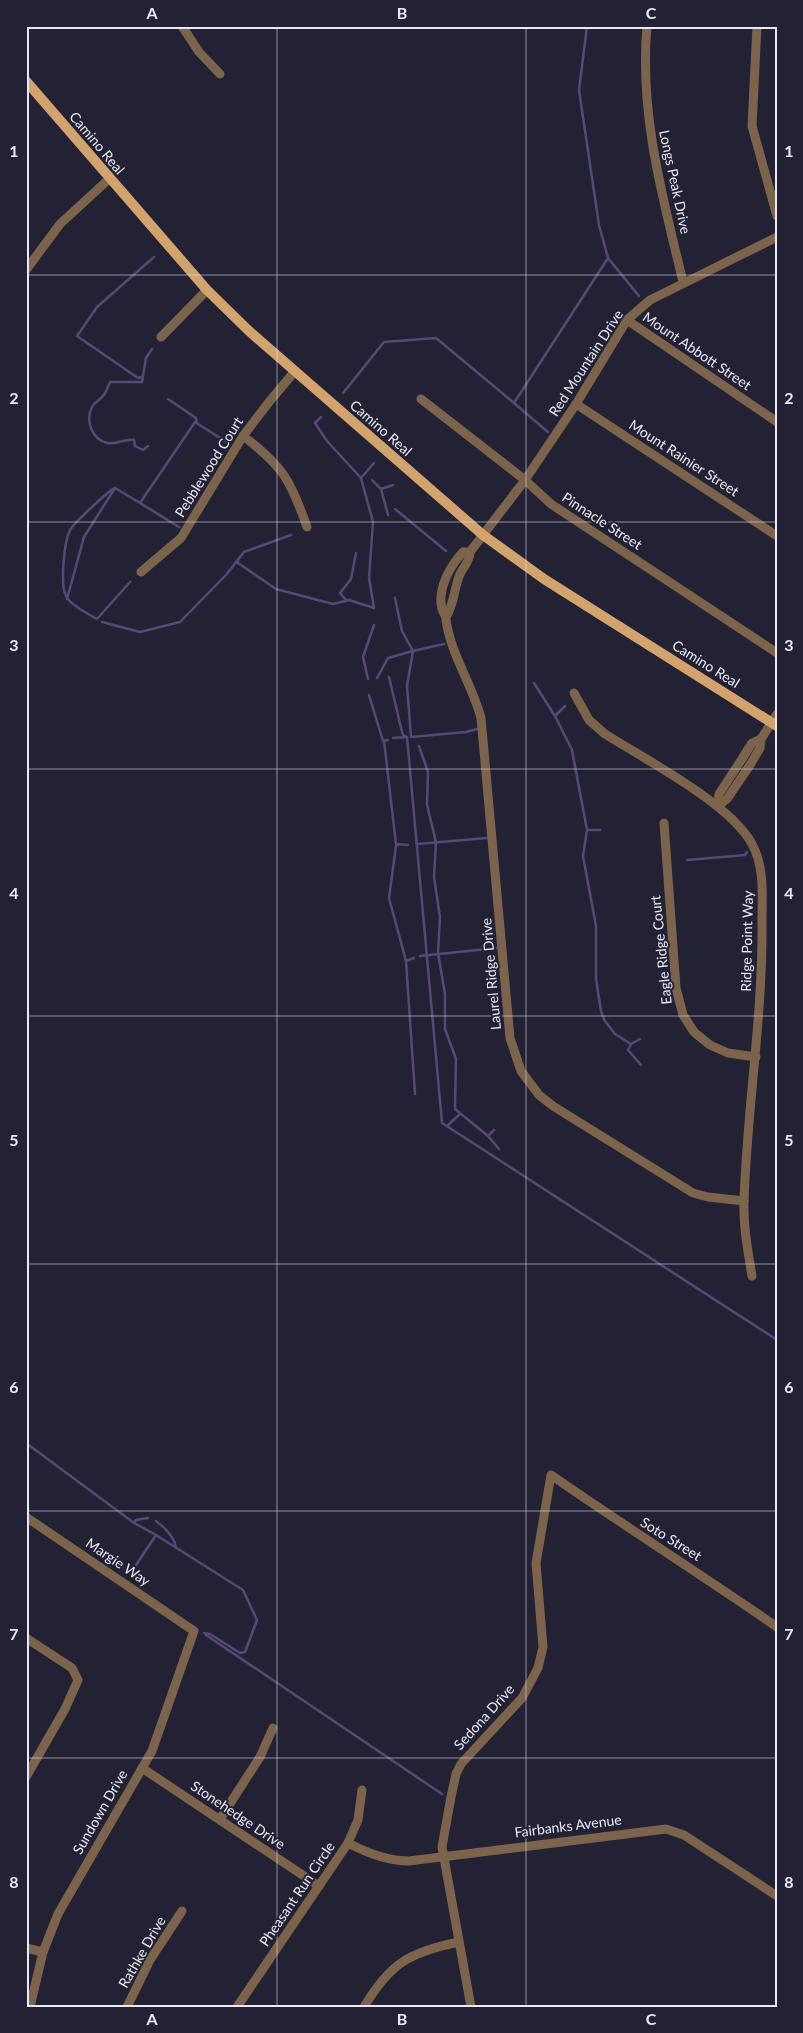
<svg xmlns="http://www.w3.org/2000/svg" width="803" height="2033" font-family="Lato,sans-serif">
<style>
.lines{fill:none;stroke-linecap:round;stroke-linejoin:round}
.stream{stroke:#554978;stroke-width:2.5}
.minor{stroke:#7b644b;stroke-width:9}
.major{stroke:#d2a36d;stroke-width:10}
.grid{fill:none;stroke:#e9e9f6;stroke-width:1;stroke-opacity:0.55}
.labels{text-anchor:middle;stroke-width:4;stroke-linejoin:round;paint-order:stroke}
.street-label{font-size:14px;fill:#e9e9f6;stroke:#232235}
.neatline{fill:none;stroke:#e9e9f6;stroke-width:2}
.grid-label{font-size:16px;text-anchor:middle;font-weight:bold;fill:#e9e9f6}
</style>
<rect width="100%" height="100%" fill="#232235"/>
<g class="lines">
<!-- stream -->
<g class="stream">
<polyline points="587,26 579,90 599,225 608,258 639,296"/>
<polyline points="142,377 138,378 77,336 97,307 154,257"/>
<polyline points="343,393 384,342 436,338 514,403"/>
<polyline points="168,399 196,418 197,423"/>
<polyline points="548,432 514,403 608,258"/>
<path d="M148,446L143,450L135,446L134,440C125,438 117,445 107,443C92,439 85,421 92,407C94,402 99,401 103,396C106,393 108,386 110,382H142L146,358L152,349"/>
<polyline points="361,478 374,463"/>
<polyline points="372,480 381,489"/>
<path d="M115,488C109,490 73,524 70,530C64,542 60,584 66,596C70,605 88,614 97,619L130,582"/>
<polyline points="140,503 179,527"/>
<polyline points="395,509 446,551"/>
<polyline points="388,515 381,489 393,485"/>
<polyline points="238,560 238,563 276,589 333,604 349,600 374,608 369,578 373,522 361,478 327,441 315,423 321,417"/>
<polyline points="395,598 402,631 413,651 444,644"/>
<polyline points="67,599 84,537 115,488 140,503 195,422 228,443"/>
<polyline points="346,600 340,593 351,579 356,553"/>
<polyline points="102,622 140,632 180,622 226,575 244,552 291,535"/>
<polyline points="389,677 401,728 403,735 407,737"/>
<polyline points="377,678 388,658 413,651 407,686 411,737 466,732 477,729"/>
<polyline points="368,679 363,657 374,625"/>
<polyline points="534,683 555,716 565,706"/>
<polyline points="369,695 383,741 388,740"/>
<polyline points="555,716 572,750 587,830 583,856 596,926 596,979 601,1011 605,1021 615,1034 631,1044 628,1050 641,1065"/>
<polyline points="393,738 407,737 442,1123 777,1340"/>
<polyline points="384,741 396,844 408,845"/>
<polyline points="419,746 428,772 427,805 436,842 434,877 440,917 438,953 445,994 445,1029 456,1059 455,1109 488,1136 499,1149"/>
<polyline points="587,830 600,830"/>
<polyline points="417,844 487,838"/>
<polyline points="398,845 396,846 389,898 406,961 415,1094"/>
<polyline points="687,860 745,855 747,852"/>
<polyline points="420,956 497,948"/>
<polyline points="406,961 414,958"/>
<polyline points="631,1044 640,1039"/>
<polyline points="447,1126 460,1114"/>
<polyline points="488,1136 494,1130"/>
<polyline points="26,1443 134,1523 156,1535"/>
<path d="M156,1521C164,1527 175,1537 176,1548"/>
<polyline points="134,1523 136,1520 148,1518"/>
<polyline points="130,1574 156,1535 243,1590 257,1620 245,1652 240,1653 210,1634 204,1633"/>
<polyline points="206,1635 442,1794"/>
</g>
<!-- minor -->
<g class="minor">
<polyline points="182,26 199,52 220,74"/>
<path d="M647,26C639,114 663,198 683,282"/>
<polyline points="757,26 752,126 777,216"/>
<polyline points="26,270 60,224 109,179"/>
<polyline points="627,320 777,422"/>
<polyline points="161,337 207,290"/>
<polyline points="421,399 525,480 551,504 777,653"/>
<polyline points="576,404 777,536"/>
<path d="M243,436C283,466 291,481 307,527"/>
<path d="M470,552H463C450,566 437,589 442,609C443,613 446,615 446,620C451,655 472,684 481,718L510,1038L521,1071L539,1095L553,1106L693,1193L708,1197L744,1201"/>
<polyline points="141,572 181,538 243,436 269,402 295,371"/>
<path d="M446,617C454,605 454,588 460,574C464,566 470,561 470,552L525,480L576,404L627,320L650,300L777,237"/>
<path d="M574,693L589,720L605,734C646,760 731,804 752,844C765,868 762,896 762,922C763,1016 747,1108 744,1201C743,1226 748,1251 752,1276"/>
<polyline points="718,806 727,799 750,765 760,748 761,739 777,714"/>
<polyline points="718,806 719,794 742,759 752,743 761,739"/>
<polyline points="664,823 676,988 683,1015 694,1032 710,1045 728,1053 756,1057"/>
<polyline points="26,1517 194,1631 152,1751 58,1914 43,1952 30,2007"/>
<polyline points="26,1638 72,1668 78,1680 65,1709 26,1777"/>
<polyline points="142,1768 319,1886"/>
<polyline points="220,1819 260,1757 273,1728"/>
<path d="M348,1843C367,1853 387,1861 409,1861L666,1829L684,1835L777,1896"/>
<polyline points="26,1948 43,1952"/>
<polyline points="127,2007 150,1960 182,1911"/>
<polyline points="237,2007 348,1843 358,1820 362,1790"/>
<path d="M364,2007C390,1963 410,1952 459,1942"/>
<path d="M471,2007L442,1847L451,1797L456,1774L461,1764L522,1698L538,1668L543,1647L536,1563L551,1475C626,1527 702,1575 777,1627"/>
</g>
<!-- major -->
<polyline class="major" points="26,81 207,290 249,331 483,535 544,579 777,726"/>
</g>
<!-- grid -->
<path class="grid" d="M277,26V2007M526,26V2007M26,275H777M26,522H777M26,769H777M26,1016H777M26,1264H777M26,1511H777M26,1758H777"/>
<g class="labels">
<!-- street labels -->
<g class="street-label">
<text transform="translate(97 143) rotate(50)" y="5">Camino Real</text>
<text transform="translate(675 182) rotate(78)" y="5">Longs Peak Drive</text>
<text transform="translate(697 351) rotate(34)" y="5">Mount Abbott Street</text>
<text transform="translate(586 363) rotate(-57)" y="5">Red Mountain Drive</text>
<text transform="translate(381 428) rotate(41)" y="5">Camino Real</text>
<text transform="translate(684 458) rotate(33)" y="5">Mount Rainier Street</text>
<text transform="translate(209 467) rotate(-58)" y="5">Pebblewood Court</text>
<text transform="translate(602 521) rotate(33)" y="5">Pinnacle Street</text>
<text transform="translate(706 664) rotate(32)" y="5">Camino Real</text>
<text transform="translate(747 941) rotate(-89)" y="5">Ridge Point Way</text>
<text transform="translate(661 950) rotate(-96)" y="5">Eagle Ridge Court</text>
<text transform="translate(491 974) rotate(-95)" y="5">Laurel Ridge Drive</text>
<text transform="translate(671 1539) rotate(32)" y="5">Soto Street</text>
<text transform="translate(118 1562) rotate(34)" y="5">Margie Way</text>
<text transform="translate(484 1717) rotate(-48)" y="5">Sedona Drive</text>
<text transform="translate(100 1812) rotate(-60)" y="5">Sundown Drive</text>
<text transform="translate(238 1815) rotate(34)" y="5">Stonehedge Drive</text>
<text transform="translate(568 1826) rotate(-7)" y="5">Fairbanks Avenue</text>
<text transform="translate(297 1894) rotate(-56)" y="5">Pheasant Run Circle</text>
<text transform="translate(142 1952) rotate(-60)" y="5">Rathke Drive</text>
</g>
</g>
<!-- border -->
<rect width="803" height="2033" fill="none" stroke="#232235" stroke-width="55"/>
<rect x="28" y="28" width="748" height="1978" class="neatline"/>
<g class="grid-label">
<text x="152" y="19">A</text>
<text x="402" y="19">B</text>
<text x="651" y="19">C</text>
<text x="14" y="157">1</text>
<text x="789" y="157">1</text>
<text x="14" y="404">2</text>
<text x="789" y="404">2</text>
<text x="14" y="651">3</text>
<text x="789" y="651">3</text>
<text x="14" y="899">4</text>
<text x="789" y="899">4</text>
<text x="14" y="1146">5</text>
<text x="789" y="1146">5</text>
<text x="14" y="1393">6</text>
<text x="789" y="1393">6</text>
<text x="14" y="1640">7</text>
<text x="789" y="1640">7</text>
<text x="14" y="1888">8</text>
<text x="789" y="1888">8</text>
<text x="152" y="2025">A</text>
<text x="402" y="2025">B</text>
<text x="651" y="2025">C</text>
</g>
</svg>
